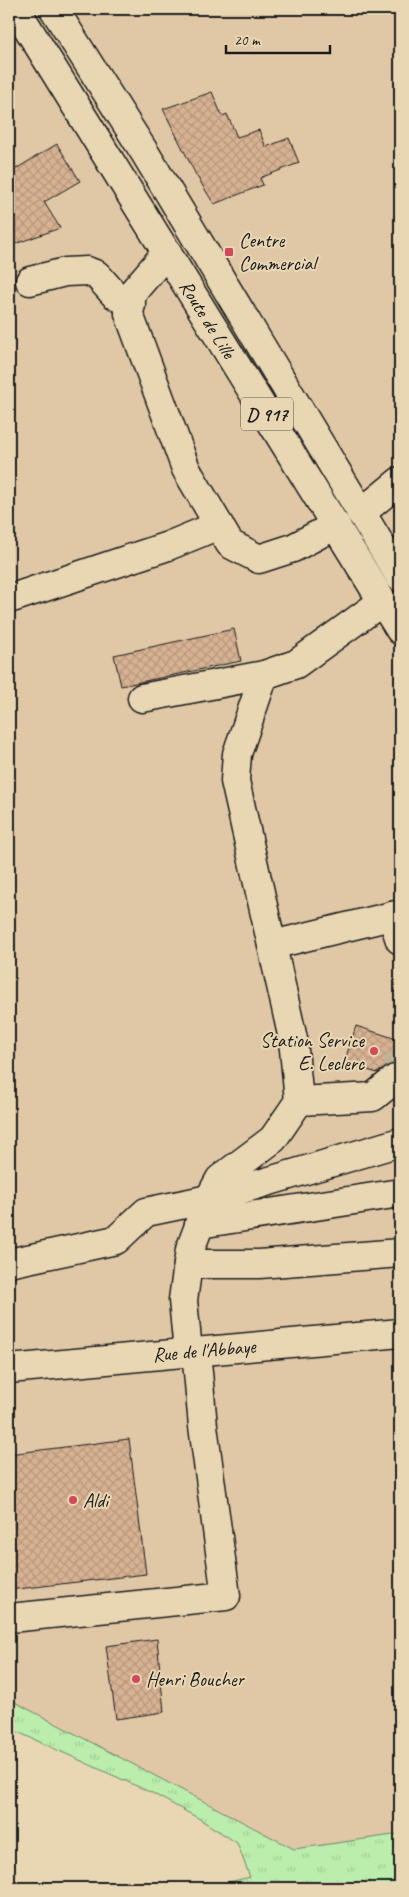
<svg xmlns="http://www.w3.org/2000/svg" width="409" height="1897" font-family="Caveat,sans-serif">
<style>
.built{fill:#e0c8a7}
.grass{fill:url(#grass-tufts);stroke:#6c8464}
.building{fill:url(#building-cross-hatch);stroke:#1c1c1c}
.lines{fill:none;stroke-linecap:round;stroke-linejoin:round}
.minor-tunnel{stroke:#c0b296;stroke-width:28;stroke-dasharray:28 14;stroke-linecap:butt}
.minor-casing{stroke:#1c1c1c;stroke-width:31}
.major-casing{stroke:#1c1c1c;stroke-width:31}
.minor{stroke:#e9d7b4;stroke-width:28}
.major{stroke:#e9d7b4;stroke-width:28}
.poi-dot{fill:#d1495b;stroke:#e9d7b4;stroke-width:2}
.labels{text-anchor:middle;stroke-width:4;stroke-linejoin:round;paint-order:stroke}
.shield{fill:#e9d7b4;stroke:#5a544a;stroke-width:1}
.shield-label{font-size:19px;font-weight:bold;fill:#1c1c1c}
.poi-label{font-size:20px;fill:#1c1c1c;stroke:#e9d7b4;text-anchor:start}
.street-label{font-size:20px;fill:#1c1c1c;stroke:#e9d7b4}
</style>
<defs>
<pattern id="grass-tufts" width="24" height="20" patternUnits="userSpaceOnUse" patternTransform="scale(1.25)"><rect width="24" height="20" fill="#bbedad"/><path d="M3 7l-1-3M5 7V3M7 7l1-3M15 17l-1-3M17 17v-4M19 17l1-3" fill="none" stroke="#a0cb94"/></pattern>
<pattern id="building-cross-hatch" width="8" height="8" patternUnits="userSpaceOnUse" patternTransform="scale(1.25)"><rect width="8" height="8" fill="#d7b292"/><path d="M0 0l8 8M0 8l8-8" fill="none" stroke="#b8987d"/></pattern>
</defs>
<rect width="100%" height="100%" fill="#e9d7b4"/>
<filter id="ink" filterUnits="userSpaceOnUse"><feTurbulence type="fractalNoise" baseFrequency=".02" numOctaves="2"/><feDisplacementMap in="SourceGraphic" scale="10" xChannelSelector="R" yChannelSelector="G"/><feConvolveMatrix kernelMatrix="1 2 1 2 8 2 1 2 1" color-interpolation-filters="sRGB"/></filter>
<g filter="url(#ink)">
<!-- built -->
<polygon class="built" points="9,9 400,9 400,1834 294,1849 9,1699"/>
<!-- grass -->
<polygon class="grass" points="9,1699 294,1849 400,1834 400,1888 204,1888 250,1877 237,1843 198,1818 152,1793 9,1728"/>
<!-- building -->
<g class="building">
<polygon points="212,92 222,116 227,114 237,137 259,130 266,147 289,138 299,163 260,178 263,185 214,204 196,175 163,109"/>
<polygon points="57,144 80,181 44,202 60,228 9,246 9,173"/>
<polygon points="234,629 241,661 121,686 114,655"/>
<polygon points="356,1026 400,1040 400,1064 392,1064 377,1073 344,1063"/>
<polygon points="129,1439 146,1574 9,1590 9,1454"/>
<polygon points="157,1639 164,1712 116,1719 106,1646"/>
</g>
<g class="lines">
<!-- minor-tunnel -->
<polyline class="minor-tunnel" points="395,1079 400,1055"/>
<!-- minor casing -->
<g class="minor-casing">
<g id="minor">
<polyline points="167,252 132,293 129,314 186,469 230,544 259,559 293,548 336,525"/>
<polyline points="30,281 65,272 87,271 97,275 114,294 131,305"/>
<polyline points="361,513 400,481"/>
<polyline points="9,599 168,546 219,525"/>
<polyline points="142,698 264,675 296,664 383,601"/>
<polyline points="392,916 400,940"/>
<polyline points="272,945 400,914"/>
<polyline points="299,1101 373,1097 395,1079"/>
<polyline points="199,1224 400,1193"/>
<polyline points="9,1263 116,1240 146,1212 209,1199 400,1142"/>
<polyline points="188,1264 259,1264 400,1253"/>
<polyline points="188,1352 183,1300 190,1250 209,1199 220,1179 273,1139 299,1101 293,1039 235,781 237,754 264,675"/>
<polyline points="9,1369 400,1333"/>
<polyline points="10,1618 226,1596 203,1426 196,1351"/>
</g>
</g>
<!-- major casing -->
<g class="major-casing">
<g id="major">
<polyline points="16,9 400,630"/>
<polyline points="54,9 145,153 400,577"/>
</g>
</g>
<!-- minor -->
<use href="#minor" class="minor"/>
<!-- major -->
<use href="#major" class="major"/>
</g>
</g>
<!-- markers -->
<g class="poi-dot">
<rect x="224" y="247" width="10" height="10" rx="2.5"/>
<circle cx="374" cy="1051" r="5"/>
<circle cx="73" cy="1500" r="5"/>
<circle cx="136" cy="1679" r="5"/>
</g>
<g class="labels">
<!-- shield labels -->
<rect class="shield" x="241" y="397.5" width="52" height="33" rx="4"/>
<g class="shield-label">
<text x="267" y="421">D 917</text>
</g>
<!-- poi labels -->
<g class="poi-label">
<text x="239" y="247">Centre<tspan x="239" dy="23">Commercial</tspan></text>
<text x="364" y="1047" text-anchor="end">Station Service<tspan x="364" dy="23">E. Leclerc</tspan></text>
<text x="83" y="1507">Aldi</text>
<text x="146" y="1686">Henri Boucher</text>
</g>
<!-- street labels -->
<g class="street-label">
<text transform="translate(208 319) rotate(58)" y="7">Route de Lille</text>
<text transform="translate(204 1350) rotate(-5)" y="7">Rue de l'Abbaye</text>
</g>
</g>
<!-- margin -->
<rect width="409" height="1897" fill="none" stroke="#e9d7b4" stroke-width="30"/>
<rect x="15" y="15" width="379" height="1867" fill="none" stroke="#1c1c1c" stroke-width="2" filter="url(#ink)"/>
<!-- scale -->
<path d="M226 45v8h104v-8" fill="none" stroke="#1c1c1c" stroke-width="2.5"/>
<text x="234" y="45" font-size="15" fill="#1c1c1c" stroke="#e9d7b4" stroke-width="4" paint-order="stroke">20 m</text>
</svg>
